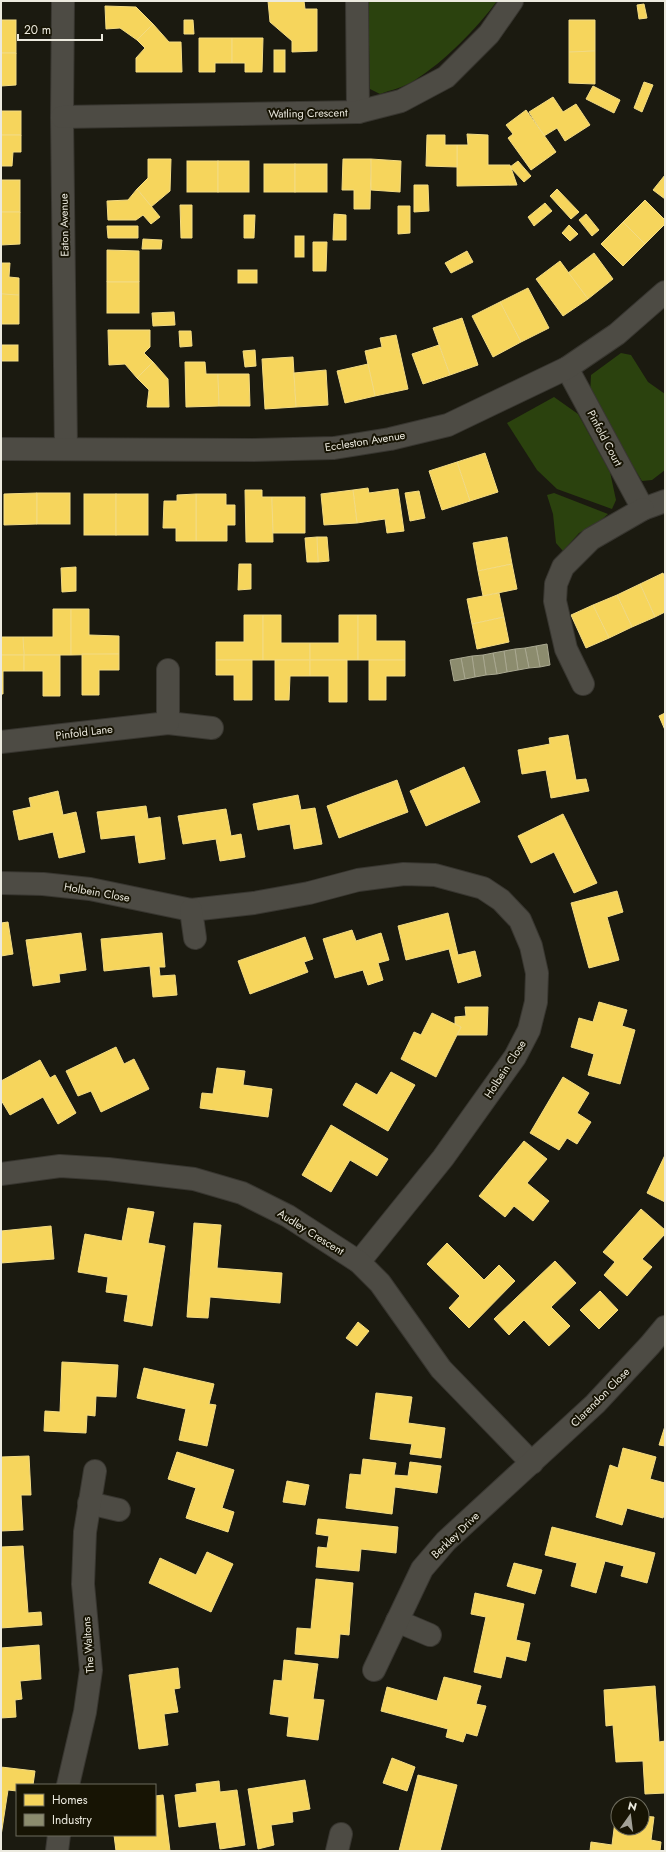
<svg xmlns="http://www.w3.org/2000/svg" width="666" height="1852" font-family="Jost,sans-serif">
<style>
.green{fill:#2b420e}
.homes{fill:#f6d55c;stroke:#f3db83}
.industry{fill:#8c8c6e;stroke:#a9a890}
.lines{fill:none;stroke-linecap:round;stroke-linejoin:round}
.minor-casing{stroke:#383630;stroke-width:24}
.minor{stroke:#4d4b44;stroke-width:22}
.labels{text-anchor:middle;stroke-width:4;stroke-linejoin:round;paint-order:stroke}
.street-label{font-size:11px;fill:#eceadf;stroke:#171404}
</style>
<rect width="100%" height="100%" fill="#1b1a10"/>
<!-- green -->
<g class="green">
<path d="M368,1H497C478,27 443,63 415,80C405,87 391,90 380,94L370,89Z"/>
<polygon points="621,353 631,355 648,382 665,394 665,470 652,480 642,481 590,396 591,375"/>
<polygon points="554,397 578,414 610,472 616,500 612,509 557,489 537,470 507,423"/>
<polygon points="554,493 608,514 599,522 579,533 563,551 556,543 553,514 547,495"/>
</g>
<!-- homes -->
<g class="homes">
<polygon points="268,1 304,1 305,9 317,9 317,51 292,52 292,41 270,22"/>
<polygon points="644,4 647,18 639,19 637,5"/>
<polygon points="105,6 136,7 153,24 137,40 120,28 106,29"/>
<rect x="1" y="20" width="15" height="33"/>
<polygon points="184,20 193,20 194,34 184,34"/>
<polygon points="569,20 595,20 595,51 569,52"/>
<polygon points="153,24 169,42 181,42 182,72 136,72 136,58 145,48 137,40"/>
<polygon points="199,38 232,38 232,63 215,63 215,72 199,72"/>
<polygon points="232,38 263,38 262,72 245,72 245,63 232,63"/>
<rect x="274" y="50" width="11" height="22"/>
<polygon points="595,51 595,84 569,83 569,52"/>
<polygon points="1,53 16,53 16,85 1,86"/>
<polygon points="644,82 653,85 642,112 634,108"/>
<polygon points="593,86 620,100 614,113 586,99"/>
<polygon points="553,97 563,112 576,104 590,125 565,141 557,128 544,136 529,112"/>
<polygon points="526,110 556,152 531,170 508,138 513,134 506,125"/>
<rect x="1" y="111" width="20" height="24"/>
<polygon points="467,134 488,135 488,165 510,165 517,185 457,186 457,145 468,145"/>
<polygon points="1,135 21,135 21,152 13,152 12,166 1,166"/>
<polygon points="427,135 445,135 445,145 457,145 457,167 426,166"/>
<polygon points="148,159 171,159 170,191 151,207 137,189 148,178"/>
<polygon points="343,159 371,159 370,209 354,209 354,190 342,190"/>
<polygon points="371,159 401,161 400,192 371,190"/>
<rect x="187" y="161" width="31" height="31"/>
<rect x="218" y="161" width="31" height="31"/>
<polygon points="518,161 531,176 524,182 510,167"/>
<rect x="264" y="164" width="31" height="28"/>
<rect x="295" y="164" width="32" height="28"/>
<polygon points="665,175 665,199 653,190"/>
<rect x="1" y="180" width="19" height="32"/>
<polygon points="414,185 428,185 429,211 414,212"/>
<polygon points="137,189 160,217 151,224 143,215 136,220 108,220 107,201 128,200"/>
<polygon points="557,189 579,212 571,219 550,196"/>
<polygon points="645,200 665,220 665,224 645,244 623,222"/>
<polygon points="545,203 552,211 534,226 528,217"/>
<polygon points="180,205 192,205 192,238 181,238"/>
<polygon points="398,206 410,206 410,233 398,234"/>
<polygon points="1,212 20,212 20,244 1,245"/>
<polygon points="334,214 346,215 346,240 333,240"/>
<polygon points="586,214 599,230 592,236 579,220"/>
<polygon points="244,215 255,215 254,238 244,238"/>
<polygon points="623,222 645,244 623,266 601,244"/>
<polygon points="569,225 578,234 570,241 562,233"/>
<polygon points="107,226 138,226 138,238 108,238"/>
<rect x="295" y="236" width="9" height="21"/>
<polygon points="143,239 162,240 161,249 142,249"/>
<polygon points="313,242 327,242 326,271 313,271"/>
<polygon points="107,250 139,251 139,282 107,282"/>
<polygon points="467,251 473,262 451,273 445,263"/>
<polygon points="594,253 613,279 588,299 568,273"/>
<polygon points="560,261 588,299 563,316 536,279"/>
<polygon points="1,263 10,263 9,277 19,278 19,295 1,294"/>
<rect x="238" y="270" width="19" height="13"/>
<rect x="107" y="282" width="32" height="31"/>
<polygon points="528,288 549,328 521,342 500,302"/>
<polygon points="1,294 19,295 19,324 1,324"/>
<polygon points="500,302 521,342 493,357 472,316"/>
<polygon points="174,312 175,325 153,326 152,313"/>
<polygon points="462,318 478,365 450,375 433,328"/>
<polygon points="108,330 150,330 150,347 144,353 153,362 137,378 125,364 109,365"/>
<polygon points="179,331 191,331 192,346 180,347"/>
<polygon points="396,335 408,389 375,396 365,351 382,347 380,338"/>
<rect x="1" y="345" width="17" height="16"/>
<polygon points="439,345 450,375 423,384 412,354"/>
<polygon points="255,350 256,366 245,367 243,351"/>
<polygon points="293,357 296,407 265,409 262,359"/>
<polygon points="153,362 168,379 169,407 147,407 149,390 137,378"/>
<polygon points="185,362 205,362 206,374 218,374 219,406 186,407"/>
<polygon points="368,364 375,396 345,403 337,371"/>
<polygon points="326,370 328,405 296,407 294,373"/>
<polygon points="218,374 249,374 250,406 219,406"/>
<polygon points="485,453 498,492 470,501 457,462"/>
<polygon points="457,462 470,501 442,510 429,471"/>
<polygon points="368,488 369,493 398,489 404,531 387,533 385,519 357,523 353,490"/>
<polygon points="245,490 262,490 262,497 272,497 273,542 246,542"/>
<polygon points="353,490 357,523 324,525 321,494"/>
<polygon points="419,491 425,518 410,521 405,493"/>
<polygon points="37,493 37,524 4,525 4,494"/>
<rect x="37" y="493" width="33" height="31"/>
<rect x="84" y="494" width="32" height="41"/>
<rect x="116" y="494" width="32" height="41"/>
<polygon points="196,494 226,494 226,505 235,505 235,525 227,525 227,541 196,541"/>
<polygon points="196,494 196,541 176,541 176,528 163,528 164,501 177,501 177,495"/>
<polygon points="272,497 305,497 305,533 273,533"/>
<polygon points="317,537 327,537 329,561 318,562"/>
<polygon points="317,537 318,562 307,562 305,538"/>
<polygon points="507,537 512,564 478,571 473,543"/>
<polygon points="239,564 251,564 251,589 238,590"/>
<polygon points="512,564 517,589 483,596 478,571"/>
<polygon points="76,567 76,591 62,592 61,568"/>
<polygon points="663,573 665,578 665,612 655,617 640,584"/>
<polygon points="640,584 655,617 632,627 617,595"/>
<polygon points="499,593 504,617 472,624 467,599"/>
<polygon points="617,595 632,627 609,638 593,605"/>
<polygon points="593,605 609,638 586,648 571,615"/>
<polygon points="53,609 71,609 71,655 24,655 23,637 53,637"/>
<polygon points="71,609 89,609 89,635 119,636 119,654 71,655"/>
<polygon points="244,615 263,615 263,660 216,660 216,642 244,642"/>
<polygon points="263,615 281,615 281,643 310,643 310,660 263,660"/>
<polygon points="339,615 358,615 358,660 310,660 310,643 339,643"/>
<polygon points="358,615 376,615 376,641 405,641 405,660 358,660"/>
<polygon points="504,617 509,642 477,649 472,624"/>
<polygon points="1,637 23,637 24,655 1,655"/>
<polygon points="82,654 119,654 119,670 99,670 99,695 82,695"/>
<polygon points="1,655 24,655 24,671 3,671 3,694 1,694"/>
<polygon points="24,655 60,655 60,696 43,696 43,671 24,671"/>
<polygon points="216,660 252,660 252,700 234,700 234,675 216,675"/>
<polygon points="275,660 310,660 310,676 290,676 289,700 275,700"/>
<polygon points="310,660 347,660 347,702 329,702 329,676 310,676"/>
<polygon points="369,660 405,660 405,676 386,676 386,700 369,700"/>
<polygon points="665,713 665,730 659,716"/>
<polygon points="568,735 576,780 586,779 589,791 551,798 546,770 522,774 518,750 550,744 549,738"/>
<polygon points="464,767 480,802 426,826 410,791"/>
<polygon points="397,780 408,812 339,838 327,806"/>
<polygon points="58,791 63,815 76,812 85,852 59,858 53,832 19,840 13,811 31,807 29,798"/>
<polygon points="298,795 301,810 315,808 322,844 294,849 290,824 258,830 253,804"/>
<polygon points="146,806 148,819 160,817 165,859 139,863 135,835 101,839 97,812"/>
<polygon points="226,809 231,836 241,834 245,857 220,861 216,839 183,844 178,816"/>
<polygon points="563,814 597,883 574,893 554,852 531,863 518,836"/>
<polygon points="617,891 623,912 607,917 619,960 589,968 571,903"/>
<polygon points="448,913 458,955 475,951 481,976 458,983 449,949 406,960 398,926"/>
<polygon points="8,922 13,954 1,956 1,923"/>
<polygon points="352,930 356,941 381,933 389,960 378,963 383,980 368,985 363,970 335,978 323,939"/>
<polygon points="81,933 86,970 59,974 60,982 33,986 26,940"/>
<polygon points="162,933 165,967 159,967 160,976 175,975 177,995 153,997 150,966 104,971 101,939"/>
<polygon points="305,937 313,959 304,962 308,972 250,994 238,961"/>
<polygon points="599,1002 627,1010 622,1026 635,1030 620,1084 588,1075 594,1054 571,1047 579,1018 593,1022"/>
<polygon points="465,1007 488,1007 487,1035 457,1035 461,1027 455,1024 455,1017 466,1016"/>
<polygon points="432,1013 461,1027 436,1077 401,1059 414,1032 421,1035"/>
<polygon points="116,1047 124,1064 134,1059 149,1089 101,1112 91,1091 78,1096 66,1071"/>
<polygon points="40,1060 50,1078 55,1075 76,1113 58,1124 43,1097 10,1115 1,1100 1,1081"/>
<polygon points="217,1068 245,1071 243,1085 272,1089 268,1117 200,1108 202,1093 213,1094"/>
<polygon points="391,1072 415,1085 388,1131 343,1105 356,1083 377,1095"/>
<polygon points="563,1077 589,1093 577,1113 591,1122 577,1144 567,1138 559,1150 530,1133"/>
<polygon points="331,1125 388,1159 377,1176 350,1160 331,1192 302,1175"/>
<polygon points="524,1141 547,1159 527,1183 549,1201 533,1221 514,1206 505,1217 479,1196"/>
<polygon points="665,1155 665,1202 647,1193"/>
<polygon points="128,1208 154,1212 148,1243 165,1246 152,1326 124,1321 128,1295 106,1292 108,1277 78,1272 85,1234 122,1241"/>
<polygon points="641,1209 665,1230 665,1234 642,1259 652,1267 627,1296 604,1275 615,1262 603,1252"/>
<polygon points="194,1223 221,1225 217,1268 282,1273 280,1303 210,1297 208,1318 187,1317"/>
<polygon points="51,1226 54,1259 1,1263 1,1231"/>
<polygon points="447,1243 484,1280 499,1265 515,1281 469,1328 449,1308 460,1296 427,1264"/>
<polygon points="555,1261 576,1283 551,1307 570,1326 549,1346 524,1320 509,1335 494,1319"/>
<polygon points="600,1291 618,1310 599,1329 580,1310"/>
<polygon points="358,1322 369,1331 357,1346 346,1338"/>
<polygon points="62,1362 118,1365 116,1397 96,1396 95,1416 87,1415 86,1433 44,1431 45,1411 60,1412"/>
<polygon points="144,1368 214,1384 209,1404 216,1405 207,1446 179,1440 186,1409 137,1398"/>
<polygon points="376,1393 412,1397 408,1423 445,1428 441,1458 410,1454 412,1444 370,1439"/>
<polygon points="665,1426 665,1446 659,1445"/>
<polygon points="623,1448 656,1457 650,1479 665,1483 665,1511 663,1518 627,1508 622,1525 596,1517 610,1465 618,1468"/>
<polygon points="177,1452 234,1470 222,1508 234,1512 228,1532 186,1518 196,1488 168,1479"/>
<polygon points="29,1456 31,1495 21,1495 23,1530 1,1531 1,1457"/>
<polygon points="363,1459 396,1463 394,1475 408,1476 410,1462 441,1466 437,1493 395,1487 392,1514 346,1508 350,1474 361,1475"/>
<polygon points="287,1481 309,1485 305,1505 283,1502"/>
<polygon points="318,1519 398,1527 396,1553 361,1549 359,1571 316,1567 318,1547 327,1548 329,1536 316,1534"/>
<polygon points="552,1527 655,1553 647,1583 621,1576 624,1566 605,1561 596,1593 571,1586 577,1563 545,1555"/>
<polygon points="23,1546 28,1613 41,1612 42,1625 1,1628 1,1547"/>
<polygon points="207,1552 233,1564 211,1612 149,1583 160,1558 196,1575"/>
<polygon points="514,1563 542,1570 535,1594 507,1586"/>
<polygon points="316,1579 353,1583 349,1635 340,1634 338,1658 295,1654 297,1628 311,1629"/>
<polygon points="475,1593 524,1604 516,1640 530,1643 526,1661 506,1656 501,1678 474,1672 486,1617 471,1614"/>
<polygon points="39,1645 41,1679 20,1681 22,1699 15,1700 16,1717 1,1718 1,1648"/>
<polygon points="284,1660 318,1664 313,1699 324,1700 318,1740 287,1736 289,1717 270,1714 274,1680 282,1681"/>
<polygon points="178,1668 180,1688 174,1689 178,1712 164,1714 168,1745 139,1749 129,1675"/>
<polygon points="444,1677 481,1686 476,1704 486,1706 477,1736 466,1733 463,1742 446,1737 448,1729 381,1711 387,1687 437,1701"/>
<polygon points="655,1686 659,1742 665,1741 665,1793 645,1794 643,1761 616,1762 613,1725 606,1726 604,1690"/>
<polygon points="392,1758 415,1767 407,1791 383,1783"/>
<polygon points="1,1767 35,1771 33,1785 17,1785 17,1791 8,1790 1,1836"/>
<polygon points="418,1775 457,1785 440,1851 399,1851"/>
<polygon points="305,1780 310,1809 292,1812 293,1822 271,1825 274,1845 258,1849 248,1789"/>
<polygon points="219,1781 220,1792 237,1790 245,1845 220,1849 216,1822 179,1827 175,1795 197,1792 196,1784"/>
<polygon points="163,1795 170,1851 116,1851 114,1835 155,1835 155,1796"/>
<polygon points="616,1813 618,1813 618,1828 642,1828 642,1816 654,1817 651,1840 661,1842 660,1851 590,1851 591,1842 612,1845"/>
</g>
<!-- industry -->
<g class="industry">
<polygon points="547,644 550,665 540,667 536,646"/>
<polygon points="536,646 540,667 529,668 525,648"/>
<polygon points="525,648 529,668 518,670 515,649"/>
<polygon points="515,649 518,670 507,672 504,651"/>
<polygon points="504,651 507,672 497,674 493,653"/>
<polygon points="493,653 497,674 486,675 483,655"/>
<polygon points="483,655 486,675 475,677 472,656"/>
<polygon points="472,656 475,677 465,679 461,658"/>
<polygon points="461,658 465,679 454,681 450,660"/>
</g>
<g class="lines">
<!-- minor casing -->
<g class="minor-casing">
<g id="minor">
<polyline points="63,1 62,117 66,449"/>
<polyline points="357,1 358,112"/>
<polyline points="62,117 358,112 401,101 446,77 489,34 512,1"/>
<polyline points="567,368 643,509 665,501"/>
<polyline points="1,449 254,450 334,448 390,439 448,425 567,368 617,334 665,292"/>
<polyline points="583,684 566,649 555,601 556,584 563,567 591,539 643,509"/>
<polyline points="168,723 212,728"/>
<polyline points="1,742 168,723 168,670"/>
<polyline points="1,883 43,884 90,889 191,910 254,903 309,893 358,880 404,874 435,875 483,888 501,900 520,920 531,946 537,973 536,1002 529,1030 515,1057 443,1158 359,1262"/>
<polyline points="191,910 195,938"/>
<polyline points="1,1174 60,1166 108,1169 194,1179 242,1193 288,1216 359,1262 380,1283 441,1369 532,1463"/>
<polyline points="89,1503 119,1510"/>
<polyline points="397,1621 430,1635"/>
<polyline points="374,1670 422,1569 446,1541 595,1404 650,1345 665,1327"/>
<polyline points="68,1785 85,1712 91,1670 83,1584 85,1532 95,1471"/>
<polyline points="57,1851 59,1835"/>
<polyline points="337,1851 341,1834"/>
</g>
</g>
<!-- minor -->
<use href="#minor" class="minor"/>
</g>
<g class="labels">
<!-- street labels -->
<g class="street-label">
<text transform="translate(308 113) rotate(-1)" y="4">Watling Crescent</text>
<text transform="translate(64 225) rotate(-91)" y="4">Eaton Avenue</text>
<text transform="translate(605 438) rotate(62)" y="4">Pinfold Court</text>
<text transform="translate(365 441) rotate(-9)" y="4">Eccleston Avenue</text>
<text transform="translate(84 732) rotate(-7)" y="4">Pinfold Lane</text>
<text transform="translate(97 892) rotate(10)" y="4">Holbein Close</text>
<text transform="translate(505 1069) rotate(-57)" y="4">Holbein Close</text>
<text transform="translate(311 1232) rotate(32)" y="4">Audley Crescent</text>
<text transform="translate(600 1397) rotate(-45)" y="4">Clarendon Close</text>
<text transform="translate(455 1535) rotate(-44)" y="4">Berkley Drive</text>
<text transform="translate(88 1645) rotate(-94)" y="4">The Waltons</text>
</g>
</g>
<!-- border -->
<rect width="666" height="1852" fill="none" stroke="#eceadf" stroke-width="4"/>
<!-- legend -->
<rect x="16" y="1784" width="140" height="52" fill="#171404" stroke="#6c6a5c"/>
<rect x="24" y="1794" width="20" height="12" fill="#f6d55c" stroke="#6c6a5c"/>
<text x="52" y="1804" font-size="12" fill="#eceadf">Homes</text>
<rect x="24" y="1814" width="20" height="12" fill="#8c8c6e" stroke="#6c6a5c"/>
<text x="52" y="1824" font-size="12" fill="#eceadf">Industry</text>
<!-- north arrow -->
<g transform="translate(630 1816) rotate(14)"><circle r="19" fill="#171404" stroke="#6c6a5c"/>
<path d="M0-3L7 15L0 10L-7 15Z" fill="#a3a197"/>
<text y="-6" font-size="11" font-weight="bold" text-anchor="middle" fill="#eceadf">N</text>
</g>
<!-- scale -->
<path d="M18 34v6h84v-6" fill="none" stroke="#eceadf" stroke-width="2"/>
<text x="24" y="34" font-size="12" fill="#eceadf" stroke="#171404" stroke-width="3" paint-order="stroke">20 m</text>
</svg>
